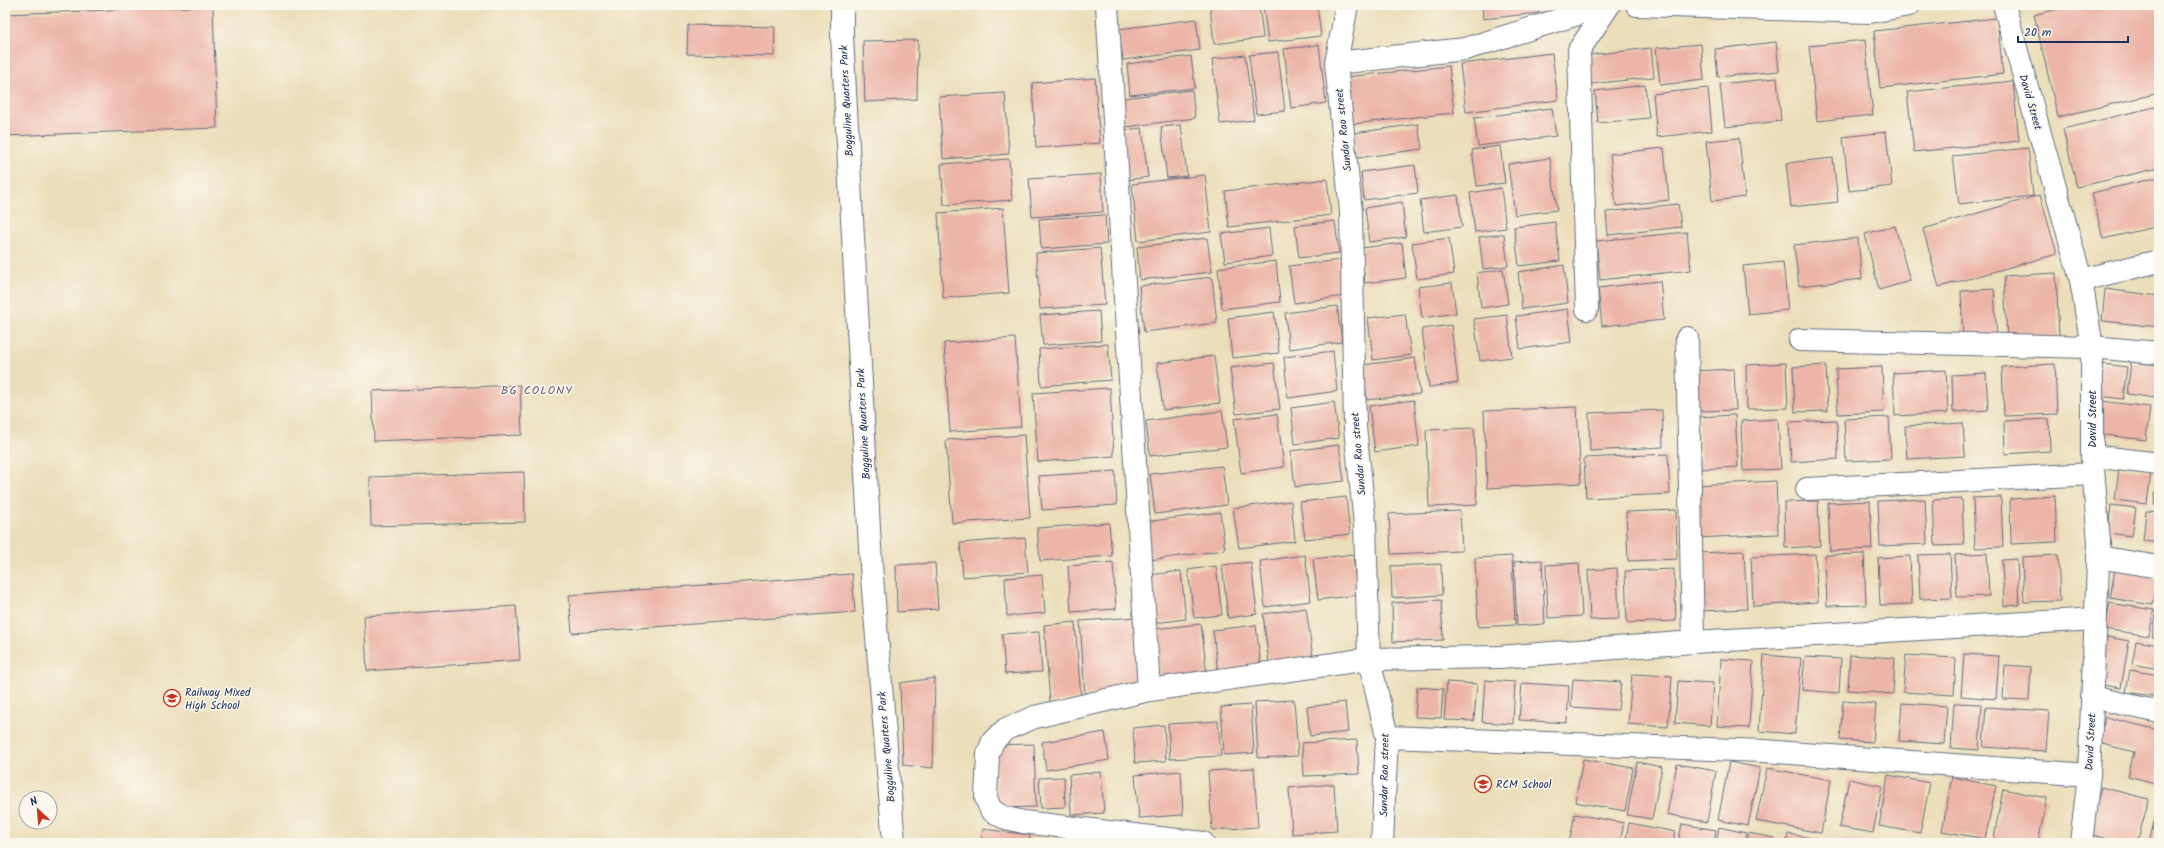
<svg xmlns="http://www.w3.org/2000/svg" width="2164" height="848" font-family="Kalam,sans-serif">
<style>
.building{fill:#ecb5a7}
.lines{fill:none;stroke-linecap:round;stroke-linejoin:round}
.minor-casing{stroke:#646c7e;stroke-width:24}
.minor{stroke:#fff;stroke-width:22}
.labels{text-anchor:middle;stroke-width:3;stroke-linejoin:round;paint-order:stroke}
.street-label{font-size:11px;fill:#1b2f5e;stroke:#fbf7ec}
.poi-label{font-size:11px;fill:#1b2f5e;stroke:#fbf7ec;text-anchor:start}
.neighbourhood-label{font-size:12px;letter-spacing:1px;fill:#645e78;stroke:#fbf7ec}
</style>
<rect width="100%" height="100%" fill="#fbf7ec"/>
<filter id="ink" filterUnits="userSpaceOnUse"><feTurbulence type="fractalNoise" baseFrequency=".025" numOctaves="2"/><feDisplacementMap in="SourceGraphic" scale="8" xChannelSelector="R" yChannelSelector="G"/><feConvolveMatrix kernelMatrix="1 2 1 2 8 2 1 2 1" color-interpolation-filters="sRGB"/></filter>
<filter id="wash" filterUnits="userSpaceOnUse"><feTurbulence type="fractalNoise" baseFrequency=".012" numOctaves="4" result="noise"/><feDisplacementMap in="SourceGraphic" scale="16" xChannelSelector="R" yChannelSelector="G"/><feGaussianBlur stdDeviation="0.9" result="paint"/><feColorMatrix in="noise" values="0 0 0 0 0 0 0 0 0 0 0 0 0 0 0 0 0 1.4 0 .05"/><feComposite in="paint" operator="in"/></filter>
<g filter="url(#wash)">
<rect width="100%" height="100%" fill="#ebdeba"/>
<g id="blocks">
<!-- building -->
<g class="building">
<polygon points="1210,5 1259,5 1263,38 1214,44"/>
<polygon points="1263,5 1317,5 1321,36 1268,42"/>
<polygon points="1482,5 1594,5 1594,7 1483,19"/>
<polygon points="2073,5 2159,5 2159,93 2058,117 2034,15"/>
<polygon points="213,6 217,128 5,136 5,14"/>
<polygon points="1997,18 2003,74 1880,88 1874,31"/>
<polygon points="1196,19 1200,50 1123,60 1119,29"/>
<polygon points="688,25 775,27 774,56 687,54"/>
<polygon points="918,40 917,99 865,102 863,41"/>
<polygon points="1865,40 1873,115 1817,121 1809,46"/>
<polygon points="1776,42 1779,71 1718,77 1715,49"/>
<polygon points="1701,44 1704,80 1660,85 1656,48"/>
<polygon points="1319,45 1326,103 1291,108 1284,49"/>
<polygon points="1651,48 1654,77 1591,84 1588,55"/>
<polygon points="1278,52 1285,111 1256,114 1249,55"/>
<polygon points="1552,53 1558,100 1466,112 1460,64"/>
<polygon points="1245,55 1254,120 1220,124 1212,59"/>
<polygon points="1191,56 1195,88 1130,95 1127,64"/>
<polygon points="1449,66 1454,113 1352,124 1346,77"/>
<polygon points="1095,78 1100,143 1036,148 1032,83"/>
<polygon points="1777,78 1781,121 1725,127 1720,84"/>
<polygon points="2013,81 2019,141 1914,152 1907,92"/>
<polygon points="1645,85 1649,118 1598,123 1595,91"/>
<polygon points="1708,88 1712,131 1657,137 1653,94"/>
<polygon points="1192,90 1195,118 1126,127 1123,98"/>
<polygon points="1005,93 1009,154 943,159 939,97"/>
<polygon points="2159,106 2159,168 2077,187 2063,129"/>
<polygon points="1552,108 1556,136 1478,146 1474,118"/>
<polygon points="1418,124 1422,149 1357,158 1354,133"/>
<polygon points="1181,125 1187,176 1167,178 1161,127"/>
<polygon points="1142,128 1148,177 1122,181 1116,131"/>
<polygon points="1886,132 1892,186 1849,191 1843,137"/>
<polygon points="1739,138 1745,197 1712,201 1706,141"/>
<polygon points="1500,146 1505,183 1477,186 1472,150"/>
<polygon points="1664,148 1669,200 1616,206 1610,154"/>
<polygon points="2028,148 2033,196 1959,204 1953,156"/>
<polygon points="1550,158 1557,210 1515,215 1508,164"/>
<polygon points="1833,158 1838,202 1791,207 1786,163"/>
<polygon points="1009,159 1012,200 944,205 941,164"/>
<polygon points="1415,165 1418,193 1364,200 1361,172"/>
<polygon points="1101,174 1103,212 1032,217 1029,179"/>
<polygon points="1205,175 1211,232 1138,241 1132,184"/>
<polygon points="2159,177 2159,226 2103,239 2092,193"/>
<polygon points="1327,179 1331,215 1229,227 1225,191"/>
<polygon points="1501,188 1506,228 1475,232 1470,193"/>
<polygon points="1458,195 1462,227 1424,232 1420,200"/>
<polygon points="2040,195 2057,254 1939,287 1923,229"/>
<polygon points="1402,202 1406,237 1369,242 1365,208"/>
<polygon points="1678,204 1681,227 1608,235 1606,212"/>
<polygon points="1003,208 1009,293 943,298 938,213"/>
<polygon points="1105,215 1107,244 1041,249 1039,219"/>
<polygon points="1335,221 1339,253 1299,258 1295,226"/>
<polygon points="1555,222 1560,261 1519,266 1514,227"/>
<polygon points="1895,226 1910,281 1879,290 1865,234"/>
<polygon points="1269,228 1272,256 1225,262 1221,234"/>
<polygon points="1687,232 1691,270 1600,280 1596,241"/>
<polygon points="1504,234 1508,266 1483,269 1479,237"/>
<polygon points="1207,238 1212,272 1140,280 1137,247"/>
<polygon points="1449,238 1454,274 1417,279 1412,243"/>
<polygon points="1858,238 1862,279 1799,286 1794,245"/>
<polygon points="1402,243 1406,278 1365,283 1361,248"/>
<polygon points="1100,248 1105,305 1040,309 1036,253"/>
<polygon points="1341,260 1345,296 1294,303 1289,266"/>
<polygon points="1276,261 1280,302 1222,309 1218,268"/>
<polygon points="1783,262 1788,310 1748,314 1743,266"/>
<polygon points="1564,265 1568,303 1522,309 1518,272"/>
<polygon points="1503,269 1508,304 1481,308 1477,273"/>
<polygon points="2056,273 2059,336 2007,339 2004,276"/>
<polygon points="1212,277 1217,323 1144,332 1139,286"/>
<polygon points="1660,281 1664,320 1602,326 1598,288"/>
<polygon points="1452,283 1456,313 1422,318 1418,287"/>
<polygon points="1994,289 1997,340 1963,341 1961,291"/>
<polygon points="2105,289 2159,296 2159,327 2102,321"/>
<polygon points="1337,306 1342,342 1289,349 1285,313"/>
<polygon points="1568,309 1572,342 1520,349 1516,316"/>
<polygon points="1099,311 1101,341 1043,345 1040,315"/>
<polygon points="1274,312 1279,353 1232,358 1228,318"/>
<polygon points="1405,314 1411,355 1373,360 1368,318"/>
<polygon points="1507,315 1512,357 1480,361 1474,319"/>
<polygon points="1451,325 1458,383 1429,387 1422,329"/>
<polygon points="1015,338 1021,427 950,432 944,343"/>
<polygon points="1108,344 1111,380 1041,386 1039,349"/>
<polygon points="1333,351 1337,391 1288,398 1284,357"/>
<polygon points="1214,356 1220,403 1163,410 1157,363"/>
<polygon points="1415,358 1420,394 1367,400 1363,365"/>
<polygon points="2131,362 2159,365 2155,398 2127,394"/>
<polygon points="1274,363 1280,409 1236,414 1230,368"/>
<polygon points="1786,363 1788,408 1747,409 1746,365"/>
<polygon points="2055,364 2057,414 2004,416 2002,367"/>
<polygon points="2102,364 2127,367 2123,399 2098,396"/>
<polygon points="1826,365 1828,411 1795,412 1793,367"/>
<polygon points="1882,367 1884,412 1838,414 1836,369"/>
<polygon points="1734,369 1736,410 1695,411 1693,371"/>
<polygon points="1946,370 1948,413 1895,416 1893,373"/>
<polygon points="1986,373 1988,410 1953,412 1952,375"/>
<polygon points="520,385 522,435 374,441 372,391"/>
<polygon points="1110,388 1114,456 1038,462 1033,393"/>
<polygon points="1414,400 1419,446 1375,452 1369,406"/>
<polygon points="2101,401 2150,407 2146,440 2097,434"/>
<polygon points="1334,402 1339,438 1295,444 1291,408"/>
<polygon points="1577,407 1581,483 1487,488 1484,411"/>
<polygon points="1662,410 1663,447 1590,451 1589,413"/>
<polygon points="1222,411 1227,447 1150,456 1146,421"/>
<polygon points="1277,414 1284,467 1241,473 1234,419"/>
<polygon points="1735,415 1738,467 1701,469 1699,417"/>
<polygon points="1889,417 1891,459 1846,461 1844,419"/>
<polygon points="1778,419 1781,469 1743,471 1741,421"/>
<polygon points="2049,419 2050,451 2005,454 2004,421"/>
<polygon points="1837,420 1838,459 1791,462 1789,422"/>
<polygon points="1963,423 1965,456 1907,459 1905,426"/>
<polygon points="1474,428 1477,505 1429,507 1426,430"/>
<polygon points="1024,435 1030,518 952,523 946,440"/>
<polygon points="1339,445 1344,481 1295,487 1291,451"/>
<polygon points="1668,454 1670,494 1586,498 1584,458"/>
<polygon points="1222,466 1227,505 1155,514 1150,474"/>
<polygon points="2119,468 2151,472 2147,504 2115,500"/>
<polygon points="1115,471 1117,505 1042,510 1039,476"/>
<polygon points="524,472 525,522 371,526 370,477"/>
<polygon points="2158,472 2159,472 2159,506 2154,505"/>
<polygon points="1776,481 1778,534 1696,538 1694,485"/>
<polygon points="2055,496 2057,542 2011,544 2010,499"/>
<polygon points="1346,497 1350,534 1305,539 1300,502"/>
<polygon points="2001,497 2003,547 1975,548 1973,498"/>
<polygon points="1925,499 1927,544 1880,546 1878,501"/>
<polygon points="1962,499 1964,545 1935,546 1933,500"/>
<polygon points="1291,501 1295,541 1239,548 1233,508"/>
<polygon points="1818,501 1820,546 1785,548 1784,502"/>
<polygon points="1870,501 1872,549 1830,551 1828,503"/>
<polygon points="2111,505 2136,508 2132,536 2108,533"/>
<polygon points="1676,510 1677,559 1628,561 1626,512"/>
<polygon points="1460,511 1462,551 1391,554 1389,514"/>
<polygon points="2146,511 2159,512 2159,543 2143,541"/>
<polygon points="1220,512 1225,550 1150,560 1145,522"/>
<polygon points="1109,523 1112,556 1040,561 1037,528"/>
<polygon points="1025,538 1028,572 963,577 960,543"/>
<polygon points="1744,551 1747,609 1701,611 1699,553"/>
<polygon points="1987,553 1989,596 1957,597 1955,555"/>
<polygon points="1353,554 1357,595 1318,600 1313,559"/>
<polygon points="1815,554 1818,602 1753,606 1751,557"/>
<polygon points="1864,554 1866,605 1827,606 1825,555"/>
<polygon points="1950,554 1952,598 1920,599 1918,555"/>
<polygon points="1305,555 1311,601 1265,607 1260,561"/>
<polygon points="2058,555 2060,601 2024,602 2022,557"/>
<polygon points="1512,556 1515,625 1478,627 1475,558"/>
<polygon points="1910,556 1912,604 1880,605 1878,558"/>
<polygon points="2017,559 2019,605 2004,606 2002,560"/>
<polygon points="1542,560 1545,624 1517,626 1514,562"/>
<polygon points="1113,562 1116,609 1071,612 1068,566"/>
<polygon points="1251,562 1257,614 1228,618 1222,565"/>
<polygon points="935,563 938,609 897,612 896,565"/>
<polygon points="1579,563 1582,616 1548,618 1546,565"/>
<polygon points="1441,564 1442,595 1392,598 1391,566"/>
<polygon points="1216,566 1222,615 1194,618 1188,570"/>
<polygon points="1617,568 1619,619 1590,620 1588,570"/>
<polygon points="1674,569 1676,621 1627,623 1625,571"/>
<polygon points="2115,569 2158,578 2153,605 2110,598"/>
<polygon points="1181,571 1186,619 1155,623 1149,575"/>
<polygon points="852,574 855,612 572,633 569,595"/>
<polygon points="1042,575 1045,613 1007,616 1005,578"/>
<polygon points="1441,600 1443,640 1393,642 1392,603"/>
<polygon points="2110,603 2154,610 2149,636 2105,629"/>
<polygon points="2158,605 2159,605 2159,638 2152,637"/>
<polygon points="516,606 520,660 367,671 364,616"/>
<polygon points="1306,608 1313,658 1269,664 1263,614"/>
<polygon points="1136,617 1140,691 1085,695 1080,621"/>
<polygon points="1075,622 1081,699 1050,702 1044,625"/>
<polygon points="1201,624 1207,675 1160,681 1154,629"/>
<polygon points="1256,625 1261,668 1218,673 1213,630"/>
<polygon points="1039,632 1042,672 1005,674 1002,634"/>
<polygon points="2107,637 2129,641 2121,688 2098,684"/>
<polygon points="2136,641 2159,645 2159,669 2132,664"/>
<polygon points="1964,654 1999,656 1996,699 1961,696"/>
<polygon points="1764,655 1801,658 1795,734 1759,731"/>
<polygon points="1850,655 1895,658 1893,694 1848,690"/>
<polygon points="1906,655 1956,658 1954,695 1903,692"/>
<polygon points="1805,657 1841,659 1839,693 1802,690"/>
<polygon points="1721,659 1753,661 1749,728 1717,726"/>
<polygon points="2005,665 2031,667 2029,700 2003,699"/>
<polygon points="2130,670 2159,675 2159,697 2126,692"/>
<polygon points="1632,674 1672,676 1668,727 1628,724"/>
<polygon points="935,678 933,768 903,765 900,683"/>
<polygon points="1573,679 1621,682 1618,710 1571,707"/>
<polygon points="1485,680 1515,682 1513,724 1482,722"/>
<polygon points="1678,681 1713,683 1710,726 1675,723"/>
<polygon points="1447,682 1477,684 1474,721 1444,720"/>
<polygon points="1522,683 1569,686 1567,723 1519,720"/>
<polygon points="1417,687 1443,689 1441,718 1415,717"/>
<polygon points="1294,700 1298,756 1258,758 1255,702"/>
<polygon points="1843,701 1876,704 1873,742 1840,740"/>
<polygon points="1345,702 1348,732 1310,736 1307,707"/>
<polygon points="1902,703 1947,706 1944,744 1899,741"/>
<polygon points="1954,703 1982,704 1979,750 1951,748"/>
<polygon points="1251,705 1254,753 1224,755 1221,707"/>
<polygon points="1986,707 2049,711 2046,751 1983,747"/>
<polygon points="2105,717 2159,730 2159,784 2128,776 2134,752 2099,743"/>
<polygon points="1218,721 1221,756 1170,759 1168,724"/>
<polygon points="1164,725 1166,761 1135,763 1133,728"/>
<polygon points="1105,732 1109,760 1046,770 1042,742"/>
<polygon points="1357,740 1359,774 1304,776 1302,743"/>
<polygon points="1034,744 1036,807 997,808 995,745"/>
<polygon points="1583,759 1633,768 1625,811 1575,802"/>
<polygon points="1637,762 1662,767 1652,819 1627,815"/>
<polygon points="1729,762 1760,768 1748,826 1718,820"/>
<polygon points="1677,764 1716,771 1707,822 1667,814"/>
<polygon points="1254,768 1258,827 1212,830 1208,771"/>
<polygon points="1767,768 1831,780 1821,833 1756,821"/>
<polygon points="1181,771 1183,815 1139,818 1135,775"/>
<polygon points="1101,772 1104,813 1071,815 1069,775"/>
<polygon points="1888,775 1930,783 1920,833 1879,826"/>
<polygon points="1064,777 1065,807 1041,808 1039,778"/>
<polygon points="1952,777 1996,786 1985,839 1942,831"/>
<polygon points="1849,779 1882,786 1873,833 1839,827"/>
<polygon points="1334,784 1337,831 1292,834 1289,788"/>
<polygon points="2101,787 2149,799 2137,843 2123,843 2089,834"/>
<polygon points="2003,789 2047,798 2038,843 1993,843"/>
<polygon points="2158,806 2159,843 2149,843"/>
<polygon points="1575,814 1624,823 1620,843 1569,843"/>
<polygon points="1629,823 1676,832 1673,843 1625,843"/>
<polygon points="1682,824 1716,830 1714,843 1678,843"/>
<polygon points="1719,827 1746,833 1744,843 1716,843"/>
<polygon points="983,829 1030,835 1029,843 981,843"/>
<polygon points="1748,833 1775,838 1774,843 1746,843"/>
<polygon points="1788,834 1835,842 1835,843 1786,843"/>
<polygon points="1846,839 1866,842 1865,843 1846,843"/>
</g>
</g>
</g>
<g filter="url(#ink)">
<use href="#blocks" fill-opacity="0" stroke="#646c7e" stroke-width="1"/>
<g class="lines">
<!-- minor casing -->
<g class="minor-casing">
<g id="minor">
<polyline points="842,5 842,36 871,565 894,843"/>
<polyline points="1107,5 1149,690"/>
<polyline points="1347,5 1336,63 1351,212 1355,427 1365,524 1369,659 1387,737 1382,843"/>
<polyline points="1637,5 1870,12 1909,5"/>
<polyline points="2004,5 2081,280 2092,347 2092,456 2099,542 2089,775 2081,843"/>
<polyline points="1336,63 1465,49 1607,5"/>
<polyline points="2081,280 2159,261"/>
<polyline points="1587,309 1579,50 1609,5"/>
<polyline points="1687,338 1693,642"/>
<polyline points="1800,340 2092,347 2159,353"/>
<polyline points="2092,456 2159,464"/>
<polyline points="1807,489 2093,474"/>
<polyline points="2098,557 2159,567"/>
<polyline points="2092,697 2159,712"/>
<polyline points="1387,737 1764,751 2089,775"/>
<polyline points="1203,843 1023,822 1003,817 991,810 986,798 988,754 993,741 1006,729 1035,717 1149,690 1369,659 1500,657 1693,642 2096,619"/>
</g>
</g>
<!-- minor -->
<use href="#minor" class="minor"/>
</g>
</g>
<!-- icons -->
<defs>
<g id="school-ring" transform="scale(0.9)"><circle r="9.5" fill="#fbf7ec" stroke="#c8321e" stroke-width="1.5"/><path d="M0-5L7-2L0 1L-7-2ZM-4 1L0 2.5L4 1V4Q0 6-4 4Z" fill="#c8321e"/></g>
</defs>
<g fill-rule="evenodd">
<use href="#school-ring" x="172" y="698"/>
<use href="#school-ring" x="1483" y="784"/>
</g>
<g class="labels">
<!-- street labels -->
<g class="street-label">
<text transform="translate(846 101) rotate(-93)" y="4">Bogguline Quarters Park</text>
<text transform="translate(2031 102) rotate(74)" y="4">David Street</text>
<text transform="translate(1343 130) rotate(-96)" y="4">Sundar Rao street</text>
<text transform="translate(2092 419) rotate(-90)" y="4">David Street</text>
<text transform="translate(863 424) rotate(-93)" y="4">Bogguline Quarters Park</text>
<text transform="translate(1358 454) rotate(-95)" y="4">Sundar Rao street</text>
<text transform="translate(2090 742) rotate(-87)" y="4">David Street</text>
<text transform="translate(886 747) rotate(-95)" y="4">Bogguline Quarters Park</text>
<text transform="translate(1384 775) rotate(-89)" y="4">Sundar Rao street</text>
</g>
<!-- poi labels -->
<g class="poi-label">
<text x="185" y="696">Railway Mixed<tspan x="185" dy="13">High School</tspan></text>
<text x="1496" y="788">RCM School</text>
</g>
<!-- neighbourhood labels -->
<g class="neighbourhood-label">
<text x="537" y="394">BG COLONY</text>
</g>
</g>
<!-- margin -->
<rect width="2164" height="848" fill="none" stroke="#fbf7ec" stroke-width="20"/>
<!-- north arrow -->
<g transform="translate(38 810) rotate(334)"><circle r="19" fill="#fbf7ec" stroke="#a1a7b3"/>
<path d="M0-3L7 15L0 10L-7 15Z" fill="#c8321e"/>
<text y="-6" font-size="11" font-weight="bold" text-anchor="middle" fill="#1b2f5e">N</text>
</g>
<!-- scale -->
<path d="M2018 36v6h110v-6" fill="none" stroke="#1b2f5e" stroke-width="2"/>
<text x="2024" y="36" font-size="12" fill="#1b2f5e" stroke="#fbf7ec" stroke-width="3" paint-order="stroke">20 m</text>
</svg>
